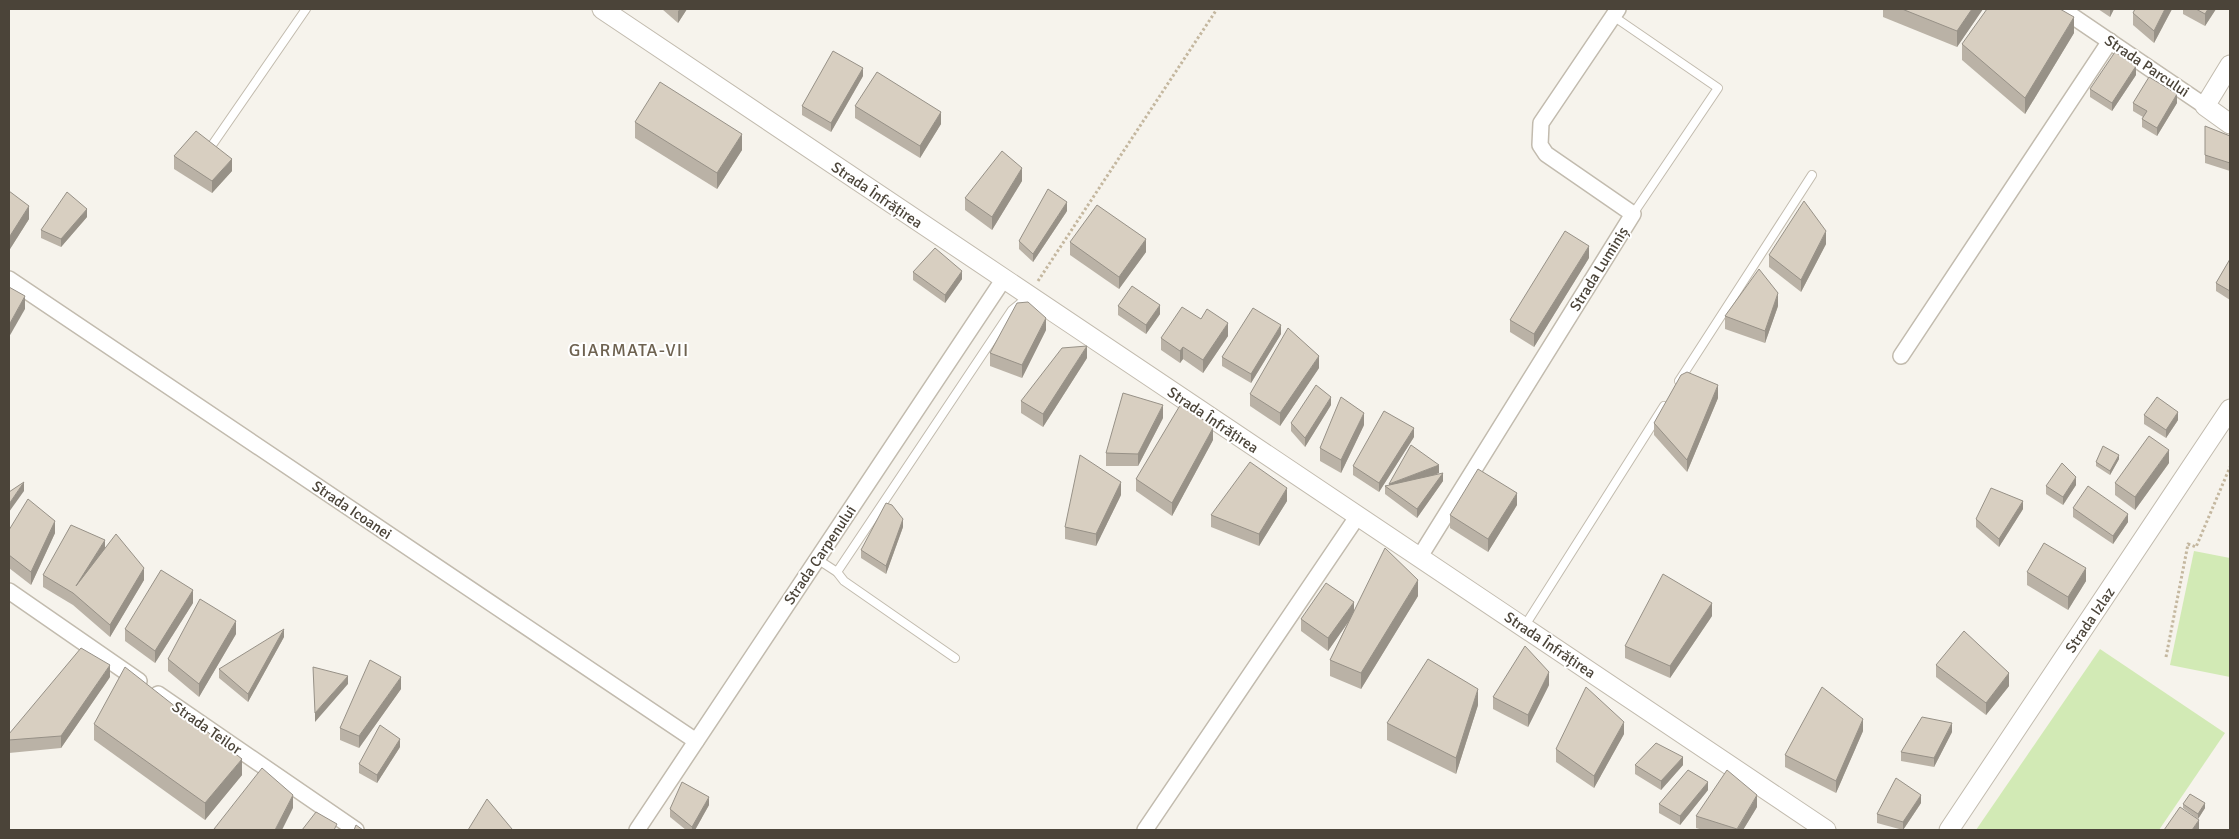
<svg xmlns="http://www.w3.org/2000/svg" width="2239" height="839" font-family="Signika,sans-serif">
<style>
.green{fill:#d2eab5}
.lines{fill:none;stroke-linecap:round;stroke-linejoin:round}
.service-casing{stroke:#c2bbae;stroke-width:10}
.minor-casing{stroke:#c2bbae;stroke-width:18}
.tertiary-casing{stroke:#c2bbae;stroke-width:21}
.path{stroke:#c4b79f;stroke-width:3;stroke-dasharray:2.5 2.5;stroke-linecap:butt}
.service{stroke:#fff;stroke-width:8}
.minor{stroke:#fff;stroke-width:15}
.tertiary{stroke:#fff;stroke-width:19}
.wall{fill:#bab2a6}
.shaded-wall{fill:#979187}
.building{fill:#d8cfc1;stroke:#979187}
.labels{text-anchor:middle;stroke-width:4;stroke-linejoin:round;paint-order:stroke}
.street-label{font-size:15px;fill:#4b4439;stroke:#fff}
.quarter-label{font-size:18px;letter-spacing:1px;fill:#6e6250;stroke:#fff}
</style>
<rect width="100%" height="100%" fill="#f6f3ec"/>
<!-- green -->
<g class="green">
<polygon points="2194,551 2230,558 2230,677 2170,665"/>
<polygon points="2100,649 2225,733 2159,830 1976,830"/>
</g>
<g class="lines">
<!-- service casing -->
<g class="service-casing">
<g id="service">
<polyline points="1613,16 1718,88 1633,214"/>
<polyline points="208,151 306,9"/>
<polyline points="1679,381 1812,175"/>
<polyline points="817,559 837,572"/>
<polyline points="1524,627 1664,406"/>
<polyline points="955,658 844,581 837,572 1012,310 1023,301"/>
</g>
</g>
<!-- minor casing -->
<g class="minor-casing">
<g id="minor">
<polyline points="2062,9 2205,106"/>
<polyline points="9,279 696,741"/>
<polyline points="1901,356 2110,41"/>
<polyline points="1419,558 1633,214 1546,154 1540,145 1541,123 1618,9"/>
<polyline points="9,591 139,681"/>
<polyline points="158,694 356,830"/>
<polyline points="637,830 1003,280"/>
<polyline points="1145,830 1357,517"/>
</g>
</g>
<!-- tertiary casing -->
<g class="tertiary-casing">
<g id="tertiary">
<polyline points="602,9 1826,830"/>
<polyline points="2230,65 2205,106 2230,124"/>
<polyline points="1949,830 2230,409"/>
</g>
</g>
<!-- path -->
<g class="path">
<polyline points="1038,281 1217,9"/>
<polyline points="2166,657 2188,544 2196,547 2230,467"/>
</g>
<!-- service -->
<use href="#service" class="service"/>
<!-- minor -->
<use href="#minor" class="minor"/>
<!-- tertiary -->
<use href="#tertiary" class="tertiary"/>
</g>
<!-- wall -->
<g class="wall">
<polygon points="662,9 687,9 678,23"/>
<polygon points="1883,9 1983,9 1957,47 1883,17"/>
<polygon points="2098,9 2114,9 2110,17"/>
<polygon points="2172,9 2154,43 2133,25 2133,13"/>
<polygon points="2183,9 2216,9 2205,26 2183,14"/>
<polygon points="2074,33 2025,114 1962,60 1962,44"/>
<polygon points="2136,75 2112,111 2090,97 2090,89"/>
<polygon points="863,76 831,132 802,115 802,106"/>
<polygon points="2133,103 2177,103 2157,136 2142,127 2142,119 2143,117 2133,111"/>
<polygon points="855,106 941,124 920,158 855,118"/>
<polygon points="635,122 742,150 717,189 635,138"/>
<polygon points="2205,126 2230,136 2230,171 2205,163"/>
<polygon points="174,156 232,171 212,193 174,169"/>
<polygon points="1022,181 992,230 965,210 965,198"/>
<polygon points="9,191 29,219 10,249 9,248"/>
<polygon points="1067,211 1033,262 1019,249 1019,241"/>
<polygon points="87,217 61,247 41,238 41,230"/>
<polygon points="1070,242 1146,252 1119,289 1070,255"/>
<polygon points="1826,244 1801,292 1769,267 1769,255"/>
<polygon points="1589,258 1534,347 1510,332 1510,320"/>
<polygon points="2230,259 2230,300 2216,291 2216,283"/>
<polygon points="913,272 962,279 945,303 913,280"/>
<polygon points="1118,306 1160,314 1146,334 1118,315"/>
<polygon points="1778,306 1765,343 1725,329 1725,316"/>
<polygon points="1201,319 1228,336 1203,373 1183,359 1180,363 1161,350 1161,338"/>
<polygon points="1046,330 1022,378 990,366 990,353"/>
<polygon points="1281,334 1251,383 1222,366 1222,357"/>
<polygon points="1087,358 1043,427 1021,413 1021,401"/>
<polygon points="1319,368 1280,426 1250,406 1250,394"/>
<polygon points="1718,398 1687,472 1654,435 1654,423"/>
<polygon points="1331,405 1305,447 1291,431 1291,423"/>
<polygon points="2144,415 2178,420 2166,438 2144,424"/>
<polygon points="1163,418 1138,466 1106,466 1106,453"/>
<polygon points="1364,425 1341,473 1320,461 1320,448"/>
<polygon points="1414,437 1379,492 1353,475 1353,466"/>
<polygon points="1213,440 1172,516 1136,491 1136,479"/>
<polygon points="2119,459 2110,475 2096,466 2096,462"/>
<polygon points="2169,463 2135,510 2115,495 2115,483"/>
<polygon points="1439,473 1435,475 1443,481 1417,518 1385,494 1385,486"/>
<polygon points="2076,485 2063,505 2046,494 2046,486"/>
<polygon points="1121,495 1096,546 1065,539 1065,527"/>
<polygon points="1287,501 1259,546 1211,527 1211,515"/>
<polygon points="1517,505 1488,552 1450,528 1450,515"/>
<polygon points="2073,508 2128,522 2113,544 2073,517"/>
<polygon points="2023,509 1999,547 1976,527 1976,519"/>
<polygon points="903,527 886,574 861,558 861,550"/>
<polygon points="9,530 55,533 31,585 9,568"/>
<polygon points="105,550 144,580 110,637 73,605 43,587 43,575"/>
<polygon points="2027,572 2086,581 2068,610 2027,585"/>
<polygon points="1418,596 1361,689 1330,676 1330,660 1349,620 1328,651 1301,631 1301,619 1354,611"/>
<polygon points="193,603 155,663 125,641 125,629"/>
<polygon points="1712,616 1670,678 1625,658 1625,646"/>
<polygon points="236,634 199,697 168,671 168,659"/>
<polygon points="284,637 248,702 219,678 219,669"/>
<polygon points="1936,665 2009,686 1986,715 1936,677"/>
<polygon points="110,677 61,748 9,753 9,734"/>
<polygon points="1549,685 1528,727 1493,709 1493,697"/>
<polygon points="401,689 359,748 340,740 340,728"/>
<polygon points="1478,705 1456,774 1387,740 1387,723"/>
<polygon points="94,724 242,775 205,820 94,740"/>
<polygon points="1863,731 1836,793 1785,767 1785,755"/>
<polygon points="1952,732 1934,767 1901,761 1901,752"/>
<polygon points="1624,734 1594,788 1556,762 1556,749"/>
<polygon points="400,747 377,783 359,773 359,764"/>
<polygon points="1635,765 1683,765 1661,790 1635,774"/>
<polygon points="1708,790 1680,825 1659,813 1659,804"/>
<polygon points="1921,803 1903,830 1877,823 1877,814"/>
<polygon points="2183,804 2205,808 2198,819 2183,808"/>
<polygon points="709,805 695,830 686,830 670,817 670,809"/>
<polygon points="1757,807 1743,830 1703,830 1696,828 1696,816"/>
</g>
<!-- shaded-wall -->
<g class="shaded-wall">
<polygon points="680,9 687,9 678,23 678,11"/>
<polygon points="1972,9 1983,9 1957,47 1957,31"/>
<polygon points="2110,9 2114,9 2110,17"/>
<polygon points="2165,9 2172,9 2154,43 2154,31"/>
<polygon points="2208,9 2216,9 2205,26 2205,14"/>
<polygon points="2074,17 2074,33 2025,114 2025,98"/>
<polygon points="2136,66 2136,75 2112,111 2112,103"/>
<polygon points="863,68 863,76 831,132 831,123"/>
<polygon points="2177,94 2177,103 2157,136 2157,128"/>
<polygon points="941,112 941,124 920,158 920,146"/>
<polygon points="742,134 742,150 717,189 717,173"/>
<polygon points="232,159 232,171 212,193 212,181"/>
<polygon points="1022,168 1022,181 992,230 992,217"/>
<polygon points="1067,202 1067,211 1033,262 1033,254"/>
<polygon points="29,206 29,219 10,249 10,236"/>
<polygon points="87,209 87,217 61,247 61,239"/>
<polygon points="1826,231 1826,244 1801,292 1801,280"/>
<polygon points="1146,239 1146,252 1119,289 1119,277"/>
<polygon points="1589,246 1589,258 1534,347 1534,334"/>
<polygon points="962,271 962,279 945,303 945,295"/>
<polygon points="1778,293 1778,306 1765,343 1765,331"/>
<polygon points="25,296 25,309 9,337 9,325"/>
<polygon points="1160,305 1160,314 1146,334 1146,325"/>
<polygon points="1046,318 1046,330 1022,378 1022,365"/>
<polygon points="1228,323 1228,336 1203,373 1203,360"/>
<polygon points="1281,325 1281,334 1251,383 1251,374"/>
<polygon points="1087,346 1087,358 1043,427 1043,414"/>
<polygon points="1183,347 1183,359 1180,363 1180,351"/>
<polygon points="1319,356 1319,368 1280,426 1280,413"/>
<polygon points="1718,385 1718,398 1687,472 1687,460"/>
<polygon points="1331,397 1331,405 1305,447 1305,438"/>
<polygon points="1163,405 1163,418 1138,466 1138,454"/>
<polygon points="2178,412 2178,420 2166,438 2166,430"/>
<polygon points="1364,413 1364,425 1341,473 1341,460"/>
<polygon points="1213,428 1213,440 1172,516 1172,503"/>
<polygon points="1414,428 1414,437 1379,492 1379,483"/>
<polygon points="2169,450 2169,463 2135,510 2135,497"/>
<polygon points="2119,455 2119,459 2110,475 2110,471"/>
<polygon points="1439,465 1439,473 1392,491 1389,489 1389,484"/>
<polygon points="1443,473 1443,481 1417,518 1417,509"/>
<polygon points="2076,477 2076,485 2063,505 2063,497"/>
<polygon points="24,482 24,491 9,512 9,504"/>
<polygon points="1121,482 1121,495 1096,546 1096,534"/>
<polygon points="1287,488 1287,501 1259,546 1259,534"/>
<polygon points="1517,493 1517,505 1488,552 1488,539"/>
<polygon points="2023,501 2023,509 1999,547 1999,539"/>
<polygon points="2128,514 2128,522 2113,544 2113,536"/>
<polygon points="903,519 903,527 886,574 886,566"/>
<polygon points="55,521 55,533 31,585 31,572"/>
<polygon points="105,540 105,552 76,586"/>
<polygon points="144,568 144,580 110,637 110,625"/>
<polygon points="2086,568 2086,581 2068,610 2068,597"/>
<polygon points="1418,580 1418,596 1361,689 1361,673"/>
<polygon points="193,590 193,603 155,663 155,651"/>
<polygon points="1354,602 1354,614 1328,651 1328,638"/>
<polygon points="1712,603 1712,616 1670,678 1670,666"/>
<polygon points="236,621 236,634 199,697 199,684"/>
<polygon points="284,629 284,637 248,702 248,694"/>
<polygon points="110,665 110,677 61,748 61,736"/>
<polygon points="1549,672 1549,685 1528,727 1528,715"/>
<polygon points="2009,673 2009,686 1986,715 1986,703"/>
<polygon points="348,676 348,684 315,722 315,713"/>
<polygon points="401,677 401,689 359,748 359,736"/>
<polygon points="1478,689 1478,705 1456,774 1456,758"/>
<polygon points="1863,719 1863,731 1836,793 1836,781"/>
<polygon points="1624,722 1624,734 1594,788 1594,776"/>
<polygon points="1952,723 1952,732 1934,767 1934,758"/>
<polygon points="400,739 400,747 377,783 377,775"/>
<polygon points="1683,757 1683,765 1661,790 1661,781"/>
<polygon points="242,759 242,775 205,820 205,803"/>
<polygon points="1708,782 1708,790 1680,825 1680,816"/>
<polygon points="293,795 293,808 282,830 275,830"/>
<polygon points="1757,795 1757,807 1743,830 1737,830"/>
<polygon points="1921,795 1921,803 1903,830 1903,822"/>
<polygon points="709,797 709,805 695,830 692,830 692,827"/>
<polygon points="2205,803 2205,808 2198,819 2198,814"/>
<polygon points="2199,820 2199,829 2198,830 2192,830"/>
</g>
<!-- building -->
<g class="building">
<polygon points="1902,9 1972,9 1957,31"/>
<polygon points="1987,9 2060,9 2074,17 2025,98 1962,44"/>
<polygon points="2135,9 2165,9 2154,31 2133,13"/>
<polygon points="2196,9 2208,9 2205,14"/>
<polygon points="833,51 863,68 831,123 802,106"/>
<polygon points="2115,52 2136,66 2112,103 2090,89"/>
<polygon points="877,72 941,112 920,146 855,106"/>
<polygon points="2149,77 2177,94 2157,128 2142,119 2147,111 2133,103"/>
<polygon points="660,82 742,134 717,173 635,122"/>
<polygon points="2205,126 2230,136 2230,163 2205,155"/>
<polygon points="196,131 232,159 212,181 174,156"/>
<polygon points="1002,151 1022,168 992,217 965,198"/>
<polygon points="1048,189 1067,202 1033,254 1019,241"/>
<polygon points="9,191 29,206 10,236 9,236"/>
<polygon points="67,192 87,209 61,239 41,230"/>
<polygon points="1804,201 1826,231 1801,280 1769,255"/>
<polygon points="1097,205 1146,239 1119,277 1070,242"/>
<polygon points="1565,231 1589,246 1534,334 1510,320"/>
<polygon points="935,248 962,271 945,295 913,272"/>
<polygon points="2230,259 2230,291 2216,283"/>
<polygon points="1759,269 1778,293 1765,331 1725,316"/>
<polygon points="1132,286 1160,305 1146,325 1118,306"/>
<polygon points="9,287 25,296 9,325"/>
<polygon points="1028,302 1046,318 1022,365 990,353 1017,303"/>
<polygon points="1182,307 1201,319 1207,309 1228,323 1203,360 1183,347 1180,351 1161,338"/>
<polygon points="1253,308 1281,325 1251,374 1222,357"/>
<polygon points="1288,328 1319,356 1280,413 1250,394"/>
<polygon points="1087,346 1043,414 1021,401 1062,348"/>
<polygon points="1687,372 1718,385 1687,460 1654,423 1681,375"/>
<polygon points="1316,385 1331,397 1305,438 1291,423"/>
<polygon points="1123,393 1163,405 1138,454 1106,453"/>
<polygon points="1341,397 1364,413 1341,460 1320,448"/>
<polygon points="2157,397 2178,412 2166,430 2144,415"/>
<polygon points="1182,402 1213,428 1172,503 1136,479"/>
<polygon points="1384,411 1414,428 1379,483 1353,466"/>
<polygon points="2149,436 2169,450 2135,497 2115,483"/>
<polygon points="1411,445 1439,465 1389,484"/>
<polygon points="2103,446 2119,455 2110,471 2096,462"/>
<polygon points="1080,455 1121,482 1096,534 1065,527"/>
<polygon points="1250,462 1287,488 1259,534 1211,515"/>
<polygon points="2062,463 2076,477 2063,497 2046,486"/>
<polygon points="1478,469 1517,493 1488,539 1450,515"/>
<polygon points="1443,473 1417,509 1385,486"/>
<polygon points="24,482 9,504 9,492"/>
<polygon points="2088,486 2128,514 2113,536 2073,508"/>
<polygon points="1991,488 2023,501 1999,539 1976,519"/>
<polygon points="28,499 55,521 31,572 9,555 9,530"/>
<polygon points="886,503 892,505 903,519 886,566 861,550"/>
<polygon points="71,525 105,540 76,586 116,534 144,568 110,625 73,593 43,575"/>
<polygon points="2044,543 2086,568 2068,597 2027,572"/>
<polygon points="1385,548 1418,580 1361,673 1330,660"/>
<polygon points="161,570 193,590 155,651 125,629"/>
<polygon points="1663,574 1712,603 1670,666 1625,646"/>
<polygon points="1326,583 1354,602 1328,638 1301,619"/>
<polygon points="200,599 236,621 199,684 168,659"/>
<polygon points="284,629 248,694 219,669"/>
<polygon points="1964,631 2009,673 1986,703 1936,665"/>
<polygon points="1525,646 1549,672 1528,715 1493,697"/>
<polygon points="81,648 110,665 61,736 9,740 9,734"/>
<polygon points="1428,659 1478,689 1456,758 1387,723"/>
<polygon points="370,660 401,677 359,736 340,728"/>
<polygon points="125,667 242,759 205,803 94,724"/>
<polygon points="313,667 348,676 315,713"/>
<polygon points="1586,687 1624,722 1594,776 1556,749"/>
<polygon points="1822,687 1863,719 1836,781 1785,755"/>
<polygon points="1922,717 1952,723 1934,758 1901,752"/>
<polygon points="380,725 400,739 377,775 359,764"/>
<polygon points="1656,743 1683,757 1661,781 1635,765"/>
<polygon points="262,768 293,795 275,830 219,830 214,829"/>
<polygon points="1688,770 1708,782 1680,816 1659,804"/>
<polygon points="1727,770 1757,795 1737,829 1696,816"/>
<polygon points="1896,778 1921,795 1903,822 1877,814"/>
<polygon points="682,782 709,797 692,827 670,809"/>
<polygon points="2190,794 2205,803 2198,814 2183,804"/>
<polygon points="487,799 512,829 511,830 468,830"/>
<polygon points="2180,807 2199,820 2192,830 2164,830"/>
<polygon points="316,812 337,824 334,830 302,830"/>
<polygon points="356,825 363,830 354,830"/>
</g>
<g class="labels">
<!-- street labels -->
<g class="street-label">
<text transform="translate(2147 66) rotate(34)" y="5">Strada Parcului</text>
<text transform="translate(877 195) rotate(34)" y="5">Strada Înfrățirea</text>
<text transform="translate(1599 269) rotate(-58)" y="5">Strada Luminiș</text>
<text transform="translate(1213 420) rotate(34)" y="5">Strada Înfrățirea</text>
<text transform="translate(352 510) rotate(34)" y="5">Strada Icoanei</text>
<text transform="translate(820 555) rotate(-56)" y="5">Strada Carpenului</text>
<text transform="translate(2090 620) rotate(-56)" y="5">Strada Izlaz</text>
<text transform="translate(1550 645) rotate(34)" y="5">Strada Înfrățirea</text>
<text transform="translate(207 728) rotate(35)" y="5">Strada Teilor</text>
</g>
<!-- quarter labels -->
<g class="quarter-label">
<text x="629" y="356">GIARMATA-VII</text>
</g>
</g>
<!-- border -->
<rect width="2239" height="839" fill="none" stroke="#4b4439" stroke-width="20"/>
</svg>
